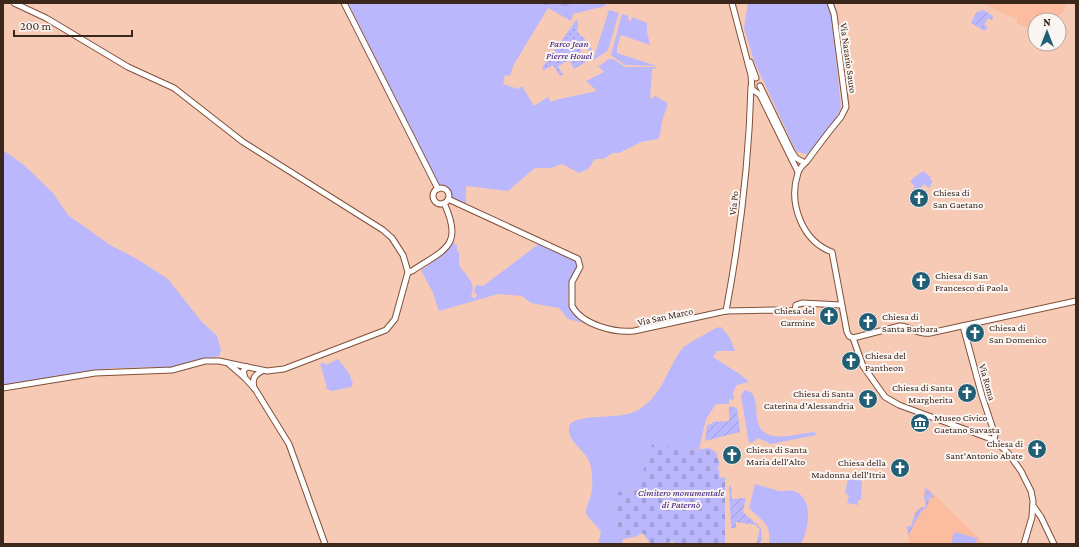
<svg xmlns="http://www.w3.org/2000/svg" width="1079" height="547" font-family="'Crimson Pro',serif">
<style>
.built{fill:#fbbc9f}
.grass{fill:#bab7fc}
.wetland{fill:url(#wetland-marsh)}
.cemetery{fill:url(#cemetery-stones)}
.park{fill:url(#park-dots)}
.garden{fill:url(#garden-furrows)}
.lines{fill:none;stroke-linecap:round;stroke-linejoin:round}
.secondary-casing{stroke:#805039;stroke-width:7}
.secondary{stroke:#fff;stroke-width:5}
.labels{text-anchor:middle;stroke-width:4;stroke-linejoin:round;paint-order:stroke}
.park-label{font-size:10px;font-style:italic;fill:#2e0c78;stroke:#fbf5f2}
.street-label{font-size:10px;fill:#3c271d;stroke:#fbf5f2}
.poi-label{font-size:10px;fill:#3c271d;stroke:#fbf5f2;text-anchor:start}
</style>
<defs>
<pattern id="wetland-marsh" width="20" height="14" patternUnits="userSpaceOnUse"><rect width="20" height="14" fill="#bab7fc"/><path d="M1 5h8M5 5V1M11 12h8M15 12V8" fill="none" stroke="#a19dd8"/></pattern>
<pattern id="cemetery-stones" width="16" height="16" patternUnits="userSpaceOnUse"><rect width="16" height="16" fill="#bab7fc"/><path d="M2 7V4a2 2 0 0 1 4 0v3zM10 15v-3a2 2 0 0 1 4 0v3z" fill="#a19dd8"/></pattern>
<pattern id="park-dots" width="8" height="8" patternUnits="userSpaceOnUse"><rect width="8" height="8" fill="#bab7fc"/><path d="M2 2h.1M6 6h.1" fill="none" stroke="#a19dd8" stroke-width="1.8" stroke-linecap="round"/></pattern>
<pattern id="garden-furrows" width="10" height="10" patternUnits="userSpaceOnUse"><rect width="10" height="10" fill="#bab7fc"/><path d="M-1 1l2-2M0 10L10 0M9 11l2-2" fill="none" stroke="#a19dd8"/></pattern>
</defs>
<rect width="100%" height="100%" fill="#f7cab5"/>
<!-- built -->
<g class="built">
<polygon points="983,3 1065,3 1065,10 1054,20 1035,20 1035,32 1017,23 1017,18 1005,15"/>
<polygon points="926,488 929,490 984,543 909,544 907,526 911,526 915,512 921,507 925,507 926,498 922,495"/>
</g>
<!-- grass -->
<g class="grass">
<polygon points="348,3 536,3 550,6 563,14 569,14 578,3 605,3 605,6 573,14 571,21 548,8 513,66 510,76 505,75 503,84 518,89 522,86 534,106 548,97 551,102 555,100 597,91 586,81 604,72 598,66 601,65 608,59 613,59 625,67 655,67 658,68 652,69 650,99 655,96 668,103 662,121 660,135 658,139 641,142 619,153 613,153 603,159 595,159 588,169 579,173 562,164 551,168 535,168 508,191 466,186 466,204 453,199 448,189 439,184"/>
<polygon points="748,3 827,3 831,12 841,107 836,119 809,155 796,151 754,61 744,28"/>
<polygon points="609,10 619,13 608,50 594,60 593,60"/>
<polygon points="622,14 629,16 628,20 631,21 632,17 647,23 647,32 650,45 621,35 617,48 617,53 657,66 625,65 611,55"/>
<polygon points="3,150 25,166 53,193 68,215 110,245 137,259 168,279 201,321 217,336 221,350 219,356 172,367 112,368 3,385"/>
<polygon points="923,171 931,177 930,179 933,181 929,188 924,184 915,195 913,189 915,187 910,181"/>
<path d="M454,243L457,246V251L459,252V265C465,276 477,281 471,296L473,298H476L477,295L474,291L476,285L483,286L540,243L573,259L578,265L569,282L568,303L570,310L587,324L568,319L559,308L531,303L522,296L498,294L439,311L433,293L421,270L440,257Z"/>
<path d="M721,327L730,338L735,351H717L713,357L741,375L749,382L737,385L733,392L734,400L729,399V404H716L706,419L699,449L688,450L652,444L637,489L618,492L613,512L623,539L622,544H598L601,532C598,526 586,517 586,513C585,508 590,500 591,495C593,486 593,470 589,461C584,449 564,440 570,424C584,412 619,421 638,410C664,394 666,370 682,349C687,343 708,333 716,328Z"/>
<polygon points="338,359 349,373 353,384 351,387 332,391 325,388 327,387 320,364 324,363 326,365"/>
<path d="M745,390C767,394 744,431 774,436C786,438 802,433 815,432L816,435L771,444L758,438L753,442L749,443L741,395Z"/>
<polygon points="848,478 862,481 861,500 858,500 858,505 847,503 849,496 845,493"/>
<path d="M755,484C762,486 771,489 779,491C784,492 789,489 794,491C814,498 809,529 801,544H769C772,524 761,520 749,508Z"/>
<polygon points="954,532 977,538 976,544 951,544"/>
</g>
<!-- wetland -->
<polygon class="wetland" points="536,3 578,3 569,14 563,14 550,6"/>
<!-- cemetery -->
<polygon class="cemetery" points="652,444 692,450 709,448 716,452 720,465 718,466 720,478 725,477 725,544 674,544 673,541 665,544 650,544 643,533 635,537 623,539 613,512 618,492 637,489"/>
<!-- park -->
<polygon class="park" points="576,20 578,21 577,32 585,39 584,44 592,48 591,51 582,47 579,56 586,62 574,69 569,60 558,66 563,75 560,76 553,65 544,70 542,68"/>
<!-- garden -->
<g class="garden">
<polygon points="983,10 993,16 992,20 988,18 984,25 988,27 985,31 971,23 976,13"/>
<polygon points="729,406 737,408 740,432 705,441 707,425 712,424 712,422 729,421"/>
<path d="M729,486H731L732,499L746,498L743,511C752,525 767,522 760,544H756L760,529L757,528V525L736,522V528H731Z"/>
<path d="M926,488L934,496L933,498L930,497L927,507L921,512L908,535L907,526H911C914,518 915,508 925,507L926,504L924,497L926,493L924,491Z"/>
</g>
<g class="lines">
<!-- secondary casing -->
<g class="secondary-casing">
<g id="secondary">
<polyline points="344,3 438,189"/>
<polyline points="732,3 751,75 752,89 760,95 798,172"/>
<path d="M830,3L834,14L846,107L841,117C829,131 818,146 807,161C804,164 799,168 798,173C788,203 802,241 832,252L847,332L849,336L853,338L863,366L885,397L899,405L994,440L1008,453L1021,471L1031,491L1033,501L1032,517L1024,544"/>
<polyline points="750,62 756,78"/>
<polyline points="760,86 792,152 796,158 805,163"/>
<circle cx="441" cy="196" r="8"/>
<path d="M448,199L578,259L580,267L572,282V306C582,325 615,333 634,331L726,311L772,310L795,311L796,305L802,303L841,305"/>
<path d="M408,272L412,271C445,249 464,246 444,203"/>
<path d="M726,311C740,237 749,162 751,86"/>
<polyline points="963,326 982,396 995,435 994,440"/>
<path d="M853,338L900,326C911,326 916,335 930,333L1076,301"/>
<polyline points="229,364 244,377"/>
<polyline points="247,367 243,371 245,378 255,389 289,444 325,544"/>
<polyline points="3,388 95,373 172,370 205,361 219,361 267,371 284,369 386,330 395,319 408,272 403,255 392,238 383,230 243,142 174,88 128,67 46,18 14,3"/>
<path d="M254,388C252,379 254,375 262,371"/>
<polyline points="1034,507 1041,517 1054,544"/>
</g>
</g>
<!-- secondary -->
<use href="#secondary" class="secondary"/>
</g>
<!-- icons -->
<defs>
<g id="church-disc" transform="scale(1)"><circle r="9.5" fill="#215f76" stroke="#fbf5f2"/><path d="M-1.2-6h2.4v3.5h3.3v2.4h-3.3V6h-2.4V-.1h-3.3v-2.4h3.3Z" fill="#fff"/></g>
<g id="museum-disc" transform="scale(1)"><circle r="9.5" fill="#215f76" stroke="#fbf5f2"/><path d="M0-6L6-3V-2H-6V-3ZM-5-1h2V3h-2ZM-1-1h2V3h-2ZM3-1h2V3H3ZM-6 4H6V6H-6Z" fill="#fff"/></g>
</defs>
<g fill-rule="evenodd">
<use href="#church-disc" x="919" y="198"/>
<use href="#church-disc" x="921" y="281"/>
<use href="#church-disc" x="829" y="316"/>
<use href="#church-disc" x="868" y="322"/>
<use href="#church-disc" x="975" y="333"/>
<use href="#church-disc" x="851" y="361"/>
<use href="#church-disc" x="967" y="393"/>
<use href="#church-disc" x="868" y="399"/>
<use href="#museum-disc" x="920" y="423"/>
<use href="#church-disc" x="1037" y="449"/>
<use href="#church-disc" x="732" y="455"/>
<use href="#church-disc" x="900" y="468"/>
</g>
<g class="labels">
<!-- park labels -->
<g class="park-label">
<text x="569" y="47">Parco Jean<tspan x="569" dy="12">Pierre Houel</tspan></text>
<text x="681" y="496">Cimitero monumentale<tspan x="681" dy="12">di Paternò</tspan></text>
</g>
<!-- street labels -->
<g class="street-label">
<text transform="translate(849 58) rotate(82)" y="4">Via Nazario Sauro</text>
<text transform="translate(733 203) rotate(-84)" y="4">Via Po</text>
<text transform="translate(665 316) rotate(-12)" y="4">Via San Marco</text>
<text transform="translate(988 382) rotate(74)" y="4">Via Roma</text>
</g>
<!-- poi labels -->
<g class="poi-label">
<text x="933" y="196">Chiesa di<tspan x="933" dy="12">San Gaetano</tspan></text>
<text x="935" y="279">Chiesa di San<tspan x="935" dy="12">Francesco di Paola</tspan></text>
<text x="815" y="314" text-anchor="end">Chiesa del<tspan x="815" dy="12">Carmine</tspan></text>
<text x="882" y="320">Chiesa di<tspan x="882" dy="12">Santa Barbara</tspan></text>
<text x="989" y="331">Chiesa di<tspan x="989" dy="12">San Domenico</tspan></text>
<text x="865" y="359">Chiesa del<tspan x="865" dy="12">Pantheon</tspan></text>
<text x="953" y="391" text-anchor="end">Chiesa di Santa<tspan x="953" dy="12">Margherita</tspan></text>
<text x="854" y="397" text-anchor="end">Chiesa di Santa<tspan x="854" dy="12">Caterina d'Alessandria</tspan></text>
<text x="934" y="421">Museo Civico<tspan x="934" dy="12">Gaetano Savasta</tspan></text>
<text x="1023" y="447" text-anchor="end">Chiesa di<tspan x="1023" dy="12">Sant'Antonio Abate</tspan></text>
<text x="746" y="453">Chiesa di Santa<tspan x="746" dy="12">Maria dell'Alto</tspan></text>
<text x="886" y="466" text-anchor="end">Chiesa della<tspan x="886" dy="12">Madonna dell'Itria</tspan></text>
</g>
</g>
<!-- border -->
<rect width="1079" height="547" fill="none" stroke="#3c271d" stroke-width="8"/>
<!-- north arrow -->
<g transform="translate(1047 32)"><circle r="19" fill="#fbf5f2" stroke="#afa39d"/>
<path d="M0-3L7 15L0 10L-7 15Z" fill="#215f76"/>
<text y="-6" font-size="11" font-weight="bold" text-anchor="middle" fill="#3c271d">N</text>
</g>
<!-- scale -->
<path d="M14 30v6h118v-6" fill="none" stroke="#3c271d" stroke-width="2"/>
<text x="20" y="30" font-size="12" fill="#3c271d" stroke="#fbf5f2" stroke-width="3" paint-order="stroke">200 m</text>
</svg>
